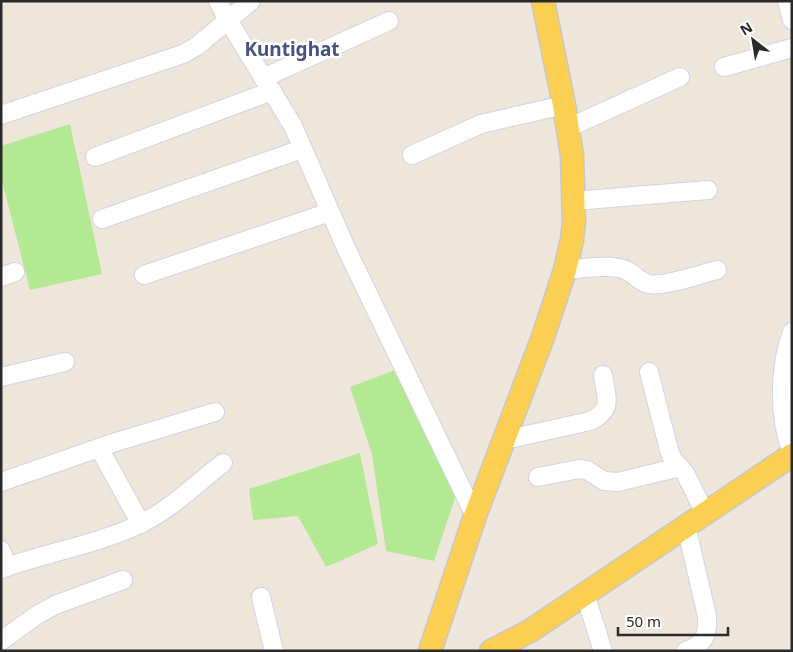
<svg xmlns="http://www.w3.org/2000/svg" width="793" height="652" font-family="'Noto Sans',sans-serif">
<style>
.green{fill:#b3e993}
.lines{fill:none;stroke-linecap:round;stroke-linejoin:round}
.minor-casing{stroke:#d0d5e5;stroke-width:20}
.major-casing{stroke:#c8c8c8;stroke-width:25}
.minor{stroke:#fff;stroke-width:18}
.major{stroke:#fbd052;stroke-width:22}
.labels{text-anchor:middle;stroke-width:5;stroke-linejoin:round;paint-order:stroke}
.district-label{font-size:19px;font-weight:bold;fill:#47527f;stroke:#fff}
</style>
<rect width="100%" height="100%" fill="#eee5db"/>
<!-- green -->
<g class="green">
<polygon points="70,124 102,274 30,290 1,177 1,146"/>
<polygon points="403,367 458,489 434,561 386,551 372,454 350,387"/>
<polygon points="360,453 378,544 326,567 298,516 253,520 249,489"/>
</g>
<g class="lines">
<!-- minor casing -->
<g class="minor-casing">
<g id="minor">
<polyline points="218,1 228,20 293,126 346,248 475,516"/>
<polyline points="787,1 792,20"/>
<polyline points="724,67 792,48"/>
<polyline points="263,78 389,21"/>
<polyline points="1,115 183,54 197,46 251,1"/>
<polyline points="568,128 680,77"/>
<polyline points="412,155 481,124 564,105"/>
<polyline points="95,157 272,91"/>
<polyline points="574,201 708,190"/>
<polyline points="102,219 302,149"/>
<path d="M565,270C581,269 607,264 623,269C634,272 638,282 649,284C664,287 700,274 717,270"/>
<polyline points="144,275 330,212"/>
<polyline points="1,277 15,272"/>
<path d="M792,332C779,366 778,418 792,452"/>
<polyline points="649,372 669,450 673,460 685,473 705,513"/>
<polyline points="1,377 65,362"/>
<path d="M505,440L590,421C614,410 606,398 603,375"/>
<polyline points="99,448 141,524"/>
<polyline points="538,477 579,469 587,470 604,481 618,482 680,467"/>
<polyline points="1,482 116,442 215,412"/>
<path d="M686,526L707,616C708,635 705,644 686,651"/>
<polyline points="1,550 7,567"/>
<path d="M1,569C47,552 96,545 140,524C170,510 196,484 223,463"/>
<polyline points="585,594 603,651"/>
<polyline points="261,597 274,651"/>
<polyline points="1,641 37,615 55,605 123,580"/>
</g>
</g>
<!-- major casing -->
<g class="major-casing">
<g id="major">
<polyline points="430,651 475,516 543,337 565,270 572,240 574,222 572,155 564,105 543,1"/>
<polyline points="491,651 530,631 792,455"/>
</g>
</g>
<!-- minor -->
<use href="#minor" class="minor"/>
<!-- major -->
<use href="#major" class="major"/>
</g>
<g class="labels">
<!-- district labels -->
<g class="district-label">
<text x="292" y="56">Kuntighat</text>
</g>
</g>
<!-- border -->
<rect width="793" height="652" fill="none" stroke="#2a2a2a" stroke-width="5"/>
<!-- north arrow -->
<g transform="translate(753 40) rotate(329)" stroke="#ffffff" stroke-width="4" paint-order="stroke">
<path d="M0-4L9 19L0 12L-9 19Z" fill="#2a2a2a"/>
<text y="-8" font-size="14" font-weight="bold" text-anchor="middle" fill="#2a2a2a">N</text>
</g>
<!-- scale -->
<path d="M618 627v8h110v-8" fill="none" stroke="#2a2a2a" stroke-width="2.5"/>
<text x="626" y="627" font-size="15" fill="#2a2a2a" stroke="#ffffff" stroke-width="4" paint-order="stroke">50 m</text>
</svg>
